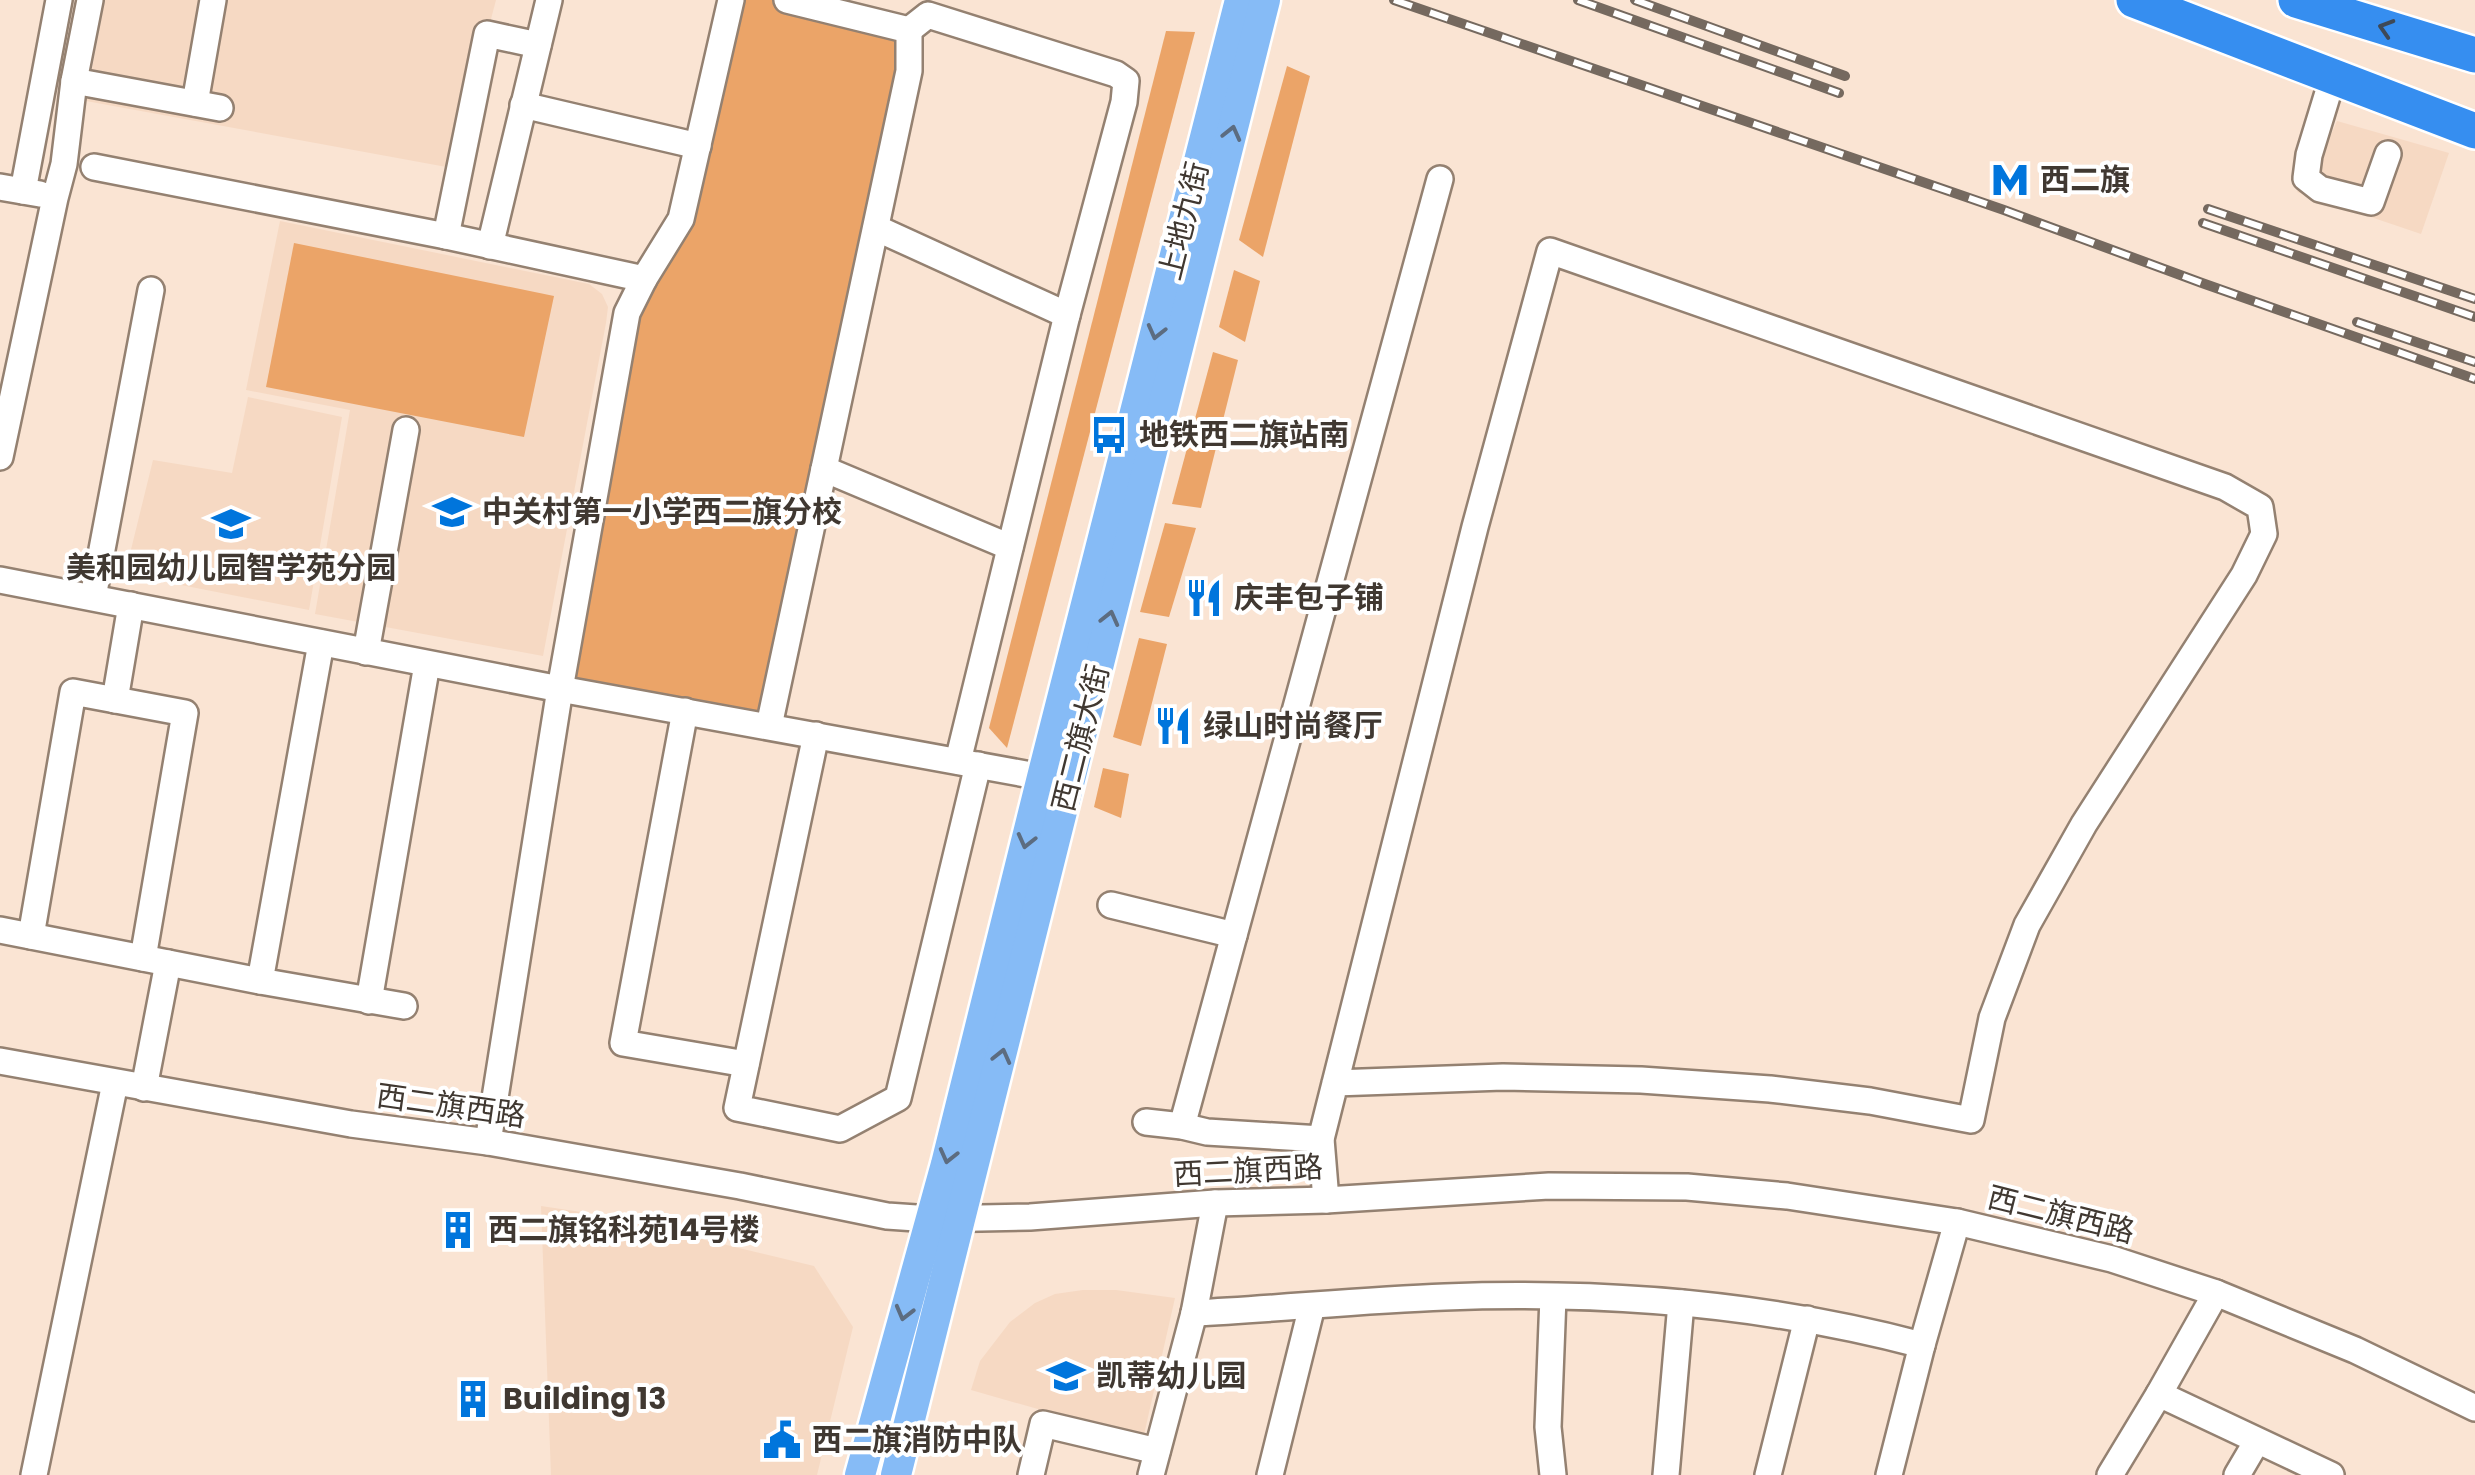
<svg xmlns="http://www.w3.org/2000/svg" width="2475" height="1475" font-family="Poppins,'Noto Sans SC',sans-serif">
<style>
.built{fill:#f6d9c3}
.green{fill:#eba468}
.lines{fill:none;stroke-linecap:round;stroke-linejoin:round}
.minor-casing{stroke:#948171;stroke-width:30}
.major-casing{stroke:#fff;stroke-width:35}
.highway-casing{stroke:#fff;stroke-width:40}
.minor{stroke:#fff;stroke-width:25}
.major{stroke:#86bbf6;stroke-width:30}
.highway{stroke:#368ef0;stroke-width:35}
.rail-casing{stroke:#75695f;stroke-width:10}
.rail{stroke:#fff;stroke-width:6;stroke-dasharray:19;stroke-linecap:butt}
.oneway{stroke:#3e4957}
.oneway2{stroke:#5c6c80}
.labels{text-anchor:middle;stroke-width:8;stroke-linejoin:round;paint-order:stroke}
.poi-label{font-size:30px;font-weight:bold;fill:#403831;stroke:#fff;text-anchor:start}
.street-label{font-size:30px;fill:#403831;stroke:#fff}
</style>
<rect width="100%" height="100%" fill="#fae4d3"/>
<!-- built -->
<g class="built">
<polygon points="105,0 496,0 452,168 86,101"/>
<polygon points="2337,121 2449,153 2421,234 2297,192 2318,164"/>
<polygon points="280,221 589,284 602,294 608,307 606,323 543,656 315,614 350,410 246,390"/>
<polygon points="248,397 342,417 309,610 125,574 153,460 232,473"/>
<polygon points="541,1206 601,1215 814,1266 853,1327 817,1475 551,1475"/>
<polygon points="1083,1290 1116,1290 1175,1298 1143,1439 971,1390 980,1361 1010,1322 1035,1303 1055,1294"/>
</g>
<!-- green -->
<g class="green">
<polygon points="731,0 787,0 909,30 769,726 560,689 627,313 659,258"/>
<polygon points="1166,31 1195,32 1007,748 989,728"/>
<polygon points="1287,66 1310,76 1263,257 1239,240"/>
<polygon points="294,243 554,296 524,437 266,387"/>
<polygon points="1234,270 1260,281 1245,342 1219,327"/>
<polygon points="1213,352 1238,360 1201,508 1172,504"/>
<polygon points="1165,523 1196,528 1169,617 1140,612"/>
<polygon points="1139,638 1167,644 1141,746 1113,737"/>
<polygon points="1103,768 1129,774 1121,818 1094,807"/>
</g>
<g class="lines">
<!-- minor casing -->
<g class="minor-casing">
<g id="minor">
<polyline points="909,30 928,15 1116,74 1126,81 1124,102 1067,315 958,761"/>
<polyline points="74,81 220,108"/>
<polyline points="2331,83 2309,155 2306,178 2320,189 2371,202 2388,154"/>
<polyline points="195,103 213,0"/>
<polyline points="523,105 698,146"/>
<polyline points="94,167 446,236 644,279"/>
<polyline points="0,187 40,194"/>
<polyline points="23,191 59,0"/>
<polyline points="876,228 1067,315"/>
<polyline points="446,236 487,34 538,45"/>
<polyline points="490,246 549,0"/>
<polyline points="0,457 55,198 64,164 74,81 90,0"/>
<polyline points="824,469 1010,547"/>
<polyline points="0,580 560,689 1042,777"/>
<polyline points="93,597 151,290"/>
<polyline points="321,643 260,981 404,1006"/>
<polyline points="366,652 406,430"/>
<polyline points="115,700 131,605"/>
<polyline points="685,711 623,1043 746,1064"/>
<polyline points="769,726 909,71 909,30 787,0"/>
<polyline points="816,735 737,1108 840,1129 898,1098 978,765"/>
<polyline points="1111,905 1234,935"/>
<polyline points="0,930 260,981"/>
<polyline points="31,936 73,692 185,713 143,958"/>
<polyline points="369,1001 427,664"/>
<polyline points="0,1061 351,1124 488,1142 740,1186 887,1216 931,1219 1030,1217 1215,1203 1326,1200 1549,1186 1687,1187 1787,1196 1957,1222 2112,1259 2216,1293 2355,1350 2475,1408"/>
<polyline points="144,1088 168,963"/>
<polyline points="1146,1122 1182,1126 1207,1132 1321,1139"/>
<polyline points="1182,1126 1440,179"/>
<polyline points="488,1142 560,689 627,313 644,279 681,219 731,0"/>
<polyline points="1326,1200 1321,1139 1475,527 1550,251 2225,487 2260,507 2264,534 2244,575 2084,824 2027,925 1992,1018 1971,1120 1870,1101 1770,1089 1641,1080 1503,1077 1335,1083"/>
<path d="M1194,1313C1277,1309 1361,1300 1445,1297C1604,1291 1767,1304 1922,1345"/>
<polyline points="2159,1394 2331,1475"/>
<polyline points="34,1475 115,1083"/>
<polyline points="1031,1475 1043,1424 1157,1451"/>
<polyline points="1151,1475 1194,1313 1215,1203"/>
<polyline points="1270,1475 1312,1306"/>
<polyline points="1553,1475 1548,1427 1553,1297"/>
<polyline points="1666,1475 1681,1303"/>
<polyline points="1768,1475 1807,1319"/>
<polyline points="1889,1475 1922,1345 1957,1222"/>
<polyline points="2110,1475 2159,1394 2216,1293"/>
<polyline points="2237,1475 2257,1441"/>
</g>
</g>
<!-- major casing -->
<g class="major-casing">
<g id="major">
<polyline points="860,1475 946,1164 1042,777 1240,0"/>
<polyline points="896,1475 1265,0"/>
</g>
</g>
<!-- highway casing -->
<g class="highway-casing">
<g id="highway">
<polyline points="2134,0 2475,131"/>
<polyline points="2296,0 2475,55"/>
</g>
</g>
<!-- minor -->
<use href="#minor" class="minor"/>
<!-- major -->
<use href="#major" class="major"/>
<!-- highway -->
<use href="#highway" class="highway"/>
<!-- rail casing -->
<g class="rail-casing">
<g id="rail">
<polyline points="1394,0 2004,210 2202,283 2475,379"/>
<polyline points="1578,0 1839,93"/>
<polyline points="1635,0 1845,76"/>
<polyline points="2208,209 2475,299"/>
<polyline points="2203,223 2475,317"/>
<polyline points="2357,322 2475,362"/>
</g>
</g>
<!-- rail -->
<use href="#rail" class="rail"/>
</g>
<!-- one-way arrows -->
<defs><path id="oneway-chevron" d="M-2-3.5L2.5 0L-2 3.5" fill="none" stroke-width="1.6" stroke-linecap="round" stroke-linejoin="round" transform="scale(2.5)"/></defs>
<use class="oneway" href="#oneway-chevron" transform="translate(2386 28) rotate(-163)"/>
<g class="oneway2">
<use href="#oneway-chevron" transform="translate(1232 133) rotate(-76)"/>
<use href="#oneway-chevron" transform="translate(1156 332) rotate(104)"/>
<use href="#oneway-chevron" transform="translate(1110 618) rotate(-76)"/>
<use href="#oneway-chevron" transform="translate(1026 841) rotate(104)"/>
<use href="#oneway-chevron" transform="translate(1002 1056) rotate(-76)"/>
<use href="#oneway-chevron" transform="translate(948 1156) rotate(104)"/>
<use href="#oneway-chevron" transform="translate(904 1313) rotate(105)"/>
</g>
<!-- icons -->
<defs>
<g id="metro-bare" transform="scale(3)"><path d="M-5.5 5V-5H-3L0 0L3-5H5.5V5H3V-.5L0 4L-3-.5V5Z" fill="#0075dc" stroke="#fff" stroke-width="2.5" paint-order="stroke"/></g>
<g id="bus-bare" transform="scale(3)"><path d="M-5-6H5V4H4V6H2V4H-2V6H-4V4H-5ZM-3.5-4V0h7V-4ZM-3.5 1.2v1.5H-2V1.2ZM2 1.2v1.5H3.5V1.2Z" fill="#0075dc" stroke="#fff" stroke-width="2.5" paint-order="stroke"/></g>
<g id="school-bare" transform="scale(3)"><path d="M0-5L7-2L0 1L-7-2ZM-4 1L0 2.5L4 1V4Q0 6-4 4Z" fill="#0075dc" stroke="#fff" stroke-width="2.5" paint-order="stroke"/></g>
<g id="restaurant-bare" transform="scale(3)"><path d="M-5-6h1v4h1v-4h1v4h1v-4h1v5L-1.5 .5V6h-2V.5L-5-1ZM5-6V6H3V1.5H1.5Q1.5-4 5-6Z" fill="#0075dc" stroke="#fff" stroke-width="2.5" paint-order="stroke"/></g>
<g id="building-bare" transform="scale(3)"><path d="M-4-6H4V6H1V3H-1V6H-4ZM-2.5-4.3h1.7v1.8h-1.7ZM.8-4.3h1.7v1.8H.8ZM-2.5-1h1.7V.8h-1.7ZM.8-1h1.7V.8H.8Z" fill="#0075dc" stroke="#fff" stroke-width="2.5" paint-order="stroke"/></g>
<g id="civic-bare" transform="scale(3)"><path d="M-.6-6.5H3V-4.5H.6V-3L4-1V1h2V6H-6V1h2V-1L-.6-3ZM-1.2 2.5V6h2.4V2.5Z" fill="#0075dc" stroke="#fff" stroke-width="2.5" paint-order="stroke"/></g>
</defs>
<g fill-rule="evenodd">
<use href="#metro-bare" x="2010" y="180"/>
<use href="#bus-bare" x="1109" y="435"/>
<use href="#school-bare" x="452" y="512"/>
<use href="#school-bare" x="231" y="524"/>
<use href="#restaurant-bare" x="1204" y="598"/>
<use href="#restaurant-bare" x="1173" y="726"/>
<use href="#building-bare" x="458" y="1230"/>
<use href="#school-bare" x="1066" y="1376"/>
<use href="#building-bare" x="473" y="1399"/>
<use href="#civic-bare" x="782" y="1440"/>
</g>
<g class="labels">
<!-- poi labels -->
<g class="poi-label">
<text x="2040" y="190">西二旗</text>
<text x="1139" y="445">地铁西二旗站南</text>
<text x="482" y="522">中关村第一小学西二旗分校</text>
<text x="231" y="578" text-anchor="middle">美和园幼儿园智学苑分园</text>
<text x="1234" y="608">庆丰包子铺</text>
<text x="1203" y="736">绿山时尚餐厅</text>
<text x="488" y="1240">西二旗铭科苑14号楼</text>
<text x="1096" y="1386">凯蒂幼儿园</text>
<text x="503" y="1409">Building 13</text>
<text x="812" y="1450">西二旗消防中队</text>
</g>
<!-- street labels -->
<g class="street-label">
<text transform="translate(1184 221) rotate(-76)" y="10">上地九街</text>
<text transform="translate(1081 738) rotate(-76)" y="10">西二旗大街</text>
<text transform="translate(451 1106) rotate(8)" y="10">西二旗西路</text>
<text transform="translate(1248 1171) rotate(-3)" y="10">西二旗西路</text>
<text transform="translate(2061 1215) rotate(14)" y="10">西二旗西路</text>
</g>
</g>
</svg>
